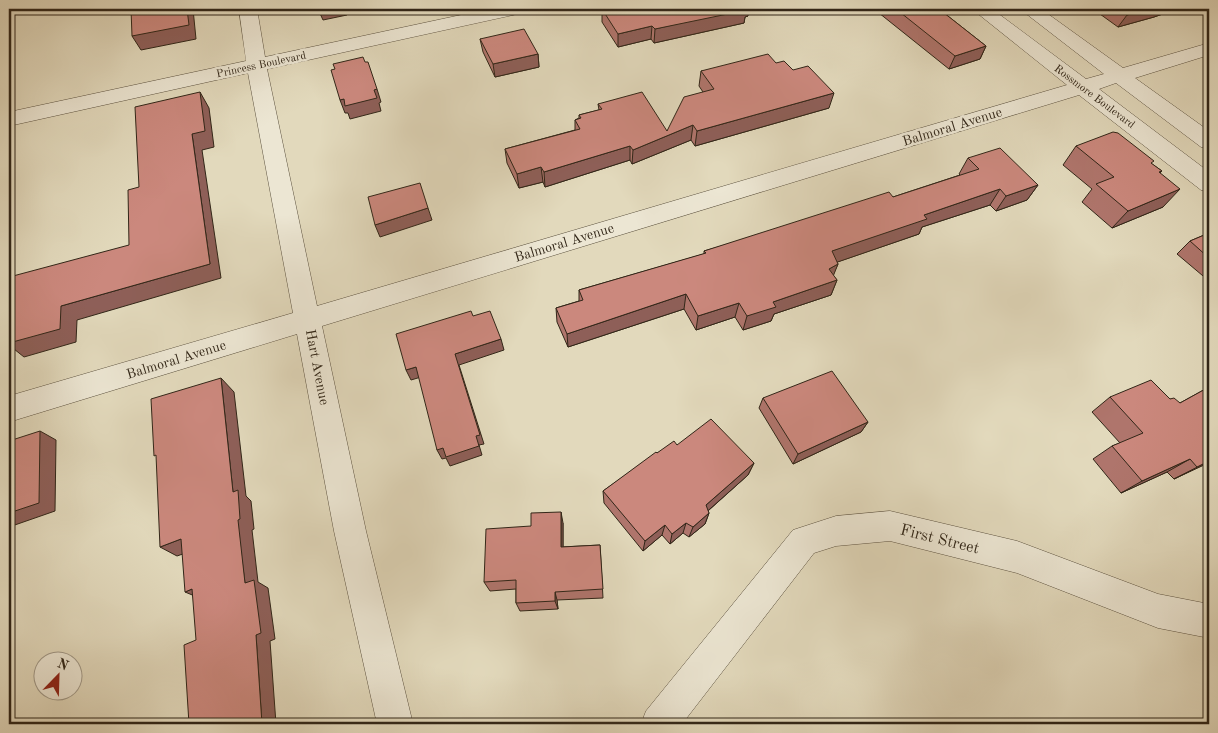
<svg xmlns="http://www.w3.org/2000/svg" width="1218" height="733" font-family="'Old Standard TT',serif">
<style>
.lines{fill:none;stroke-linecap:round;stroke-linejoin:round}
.minor-casing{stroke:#5d5341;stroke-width:1}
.minor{fill:#ece6d3;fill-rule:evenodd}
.wall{fill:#af756c;stroke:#312618}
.shaded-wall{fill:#8e5f58;stroke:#312618}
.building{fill:#cb887d;stroke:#312618}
.labels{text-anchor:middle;stroke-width:5;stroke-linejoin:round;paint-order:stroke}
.far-street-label{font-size:11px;fill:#312618;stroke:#ece6d3}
.street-label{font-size:14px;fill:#312618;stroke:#ece6d3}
.near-street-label{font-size:16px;fill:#312618;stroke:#ece6d3}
</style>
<rect width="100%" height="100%" fill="#e2d9bc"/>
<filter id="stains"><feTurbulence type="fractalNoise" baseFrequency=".004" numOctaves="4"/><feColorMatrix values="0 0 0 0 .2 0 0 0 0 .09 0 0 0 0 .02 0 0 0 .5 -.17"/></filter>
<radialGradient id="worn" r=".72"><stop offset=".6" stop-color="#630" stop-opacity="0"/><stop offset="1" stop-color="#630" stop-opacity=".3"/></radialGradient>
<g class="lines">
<!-- minor casing -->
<g class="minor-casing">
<g id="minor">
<polygon points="239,9 257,9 265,57 489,9 522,9 520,13 513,15 267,69 317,306 1067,85 972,9 992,9 1086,79 1104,74 1020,9 1041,9 1123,68 1209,43 1209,55 1135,78 1209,131 1209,149 1201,147 1116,83 1099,89 1209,172 1209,192 1201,190 1079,95 322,326 366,531 413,724 377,724 334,531 297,334 9,422 9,396 293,313 248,73 9,126 9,112 246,61"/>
<polygon points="890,511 1017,541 1158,594 1209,604 1209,638 1158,628 1017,573 890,541 836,546 814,553 682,724 641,724 646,711 793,530 836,516"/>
</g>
</g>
<!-- minor -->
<use href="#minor" class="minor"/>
</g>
<!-- wall -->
<g class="wall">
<polygon points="602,9 748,16 745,17 744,23 654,43 651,39 618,47 602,22"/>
<polygon points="874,9 939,9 986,46 980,59 949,69"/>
<polygon points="1093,9 1177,9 1154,17 1118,27"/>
<polygon points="480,39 538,54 539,67 495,77 483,52"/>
<polygon points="776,63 829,108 695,146 691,140 632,164 630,160 545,187 543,182 519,188 507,163 505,149 575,130 575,120 579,118 579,115 599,110 598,104 667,131 703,92 699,86 701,71"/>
<polygon points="1076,146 1152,164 1162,171 1160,173 1163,207 1112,228 1082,202 1092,189 1063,165"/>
<polygon points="968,158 1038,185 1027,200 996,211 990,205 922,227 919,234 837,262 838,264 833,275 837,280 831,295 774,314 771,321 743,330 735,317 696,330 684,309 568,347 557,322 556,308 579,301 579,290 704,254 704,251 893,197 960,175 959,174"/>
<polygon points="1209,233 1209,281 1177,254 1190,241"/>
<polygon points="1209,387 1209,462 1174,479 1167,472 1121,493 1093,459 1112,446 1120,443 1092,412 1110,397 1170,399 1180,403"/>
<polygon points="763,398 868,422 861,432 793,464 759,408"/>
<polygon points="677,445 754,463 748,475 708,511 709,513 705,524 689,537 683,533 670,544 662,535 643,551 604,503 603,491 657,453"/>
<polygon points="563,523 563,547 600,545 603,598 557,600 558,609 520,611 516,603 516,589 490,591 484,582 531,526"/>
</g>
<!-- shaded-wall -->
<g class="shaded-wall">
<polygon points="187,9 193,9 196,39 141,50 132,36"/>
<polygon points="318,9 345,9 347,15 323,20"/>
<polygon points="741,9 749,9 748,16 745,17 744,23 654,43 655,29"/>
<polygon points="1149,9 1177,9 1154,17 1118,27 1127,15"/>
<polygon points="652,26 651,39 618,47 618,34"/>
<polygon points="986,46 980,59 949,69 955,56"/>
<polygon points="538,54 539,67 495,77 493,64"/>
<polygon points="377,89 381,102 379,103 381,111 350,119 348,113 345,113 340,100"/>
<polygon points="200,92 209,108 214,147 202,150 221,278 77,320 76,342 24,357 9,345 9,343 61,306 210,264 192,134"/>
<polygon points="834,93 829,108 695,146 697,131"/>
<polygon points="693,125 691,140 632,164 633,150"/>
<polygon points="630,146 630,160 545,187 544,172"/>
<polygon points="541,167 543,182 519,188 517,174"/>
<polygon points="1038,185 1027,200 996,211 1006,196"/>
<polygon points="1000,189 990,205 922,227 919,234 826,266 832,251 924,215"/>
<polygon points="1180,189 1163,207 1112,228 1128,211"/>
<polygon points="428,208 432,220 380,237 375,225"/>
<polygon points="838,264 832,279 829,269"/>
<polygon points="837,280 831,295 774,314 771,321 743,330 747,316 773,302"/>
<polygon points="686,294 684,309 568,347 567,334"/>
<polygon points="739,303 735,317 696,330 698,316"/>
<polygon points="501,339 504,350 459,365 484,444 479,445 482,455 450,466 446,458 442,459 437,450 455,354"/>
<polygon points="416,367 421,377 411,380 406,370"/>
<polygon points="221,378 234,392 246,496 251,501 254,529 252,530 258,582 268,588 275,639 270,641 276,724 262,724 256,635 245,583 233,492"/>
<polygon points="868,422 861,432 793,464 798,454"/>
<polygon points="40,431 56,440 55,511 9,527 9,513"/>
<polygon points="1190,459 1167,472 1121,493 1142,481"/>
<polygon points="1209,461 1209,462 1204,465 1174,479"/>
<polygon points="754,463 748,475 702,516 706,505"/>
<polygon points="561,512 563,523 563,557 561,547"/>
<polygon points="709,513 705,524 689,537 693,527"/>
<polygon points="686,523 683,533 670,544 672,534"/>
<polygon points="665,525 662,535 643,551 645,541"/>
<polygon points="181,539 197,549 177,556 160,547"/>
<polygon points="192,589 202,599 185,592"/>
<polygon points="555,592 557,600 558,609 555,601"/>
</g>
<!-- building -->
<g class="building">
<polygon points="131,9 187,9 189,25 132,36"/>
<polygon points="602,9 746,9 747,10 655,29 652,26 618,34"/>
<polygon points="896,9 939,9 986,46 955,56"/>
<polygon points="1118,9 1149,9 1127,15"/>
<polygon points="524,29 538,54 493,64 480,39"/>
<polygon points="768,54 776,63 784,61 793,70 808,66 834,93 697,131 693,125 633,150 630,146 544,172 541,167 517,174 505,149 580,129 575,120 581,118 579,115 602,109 598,104 642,92 667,131 684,97 714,89 701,71"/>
<polygon points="363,57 365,62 368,62 377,89 374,90 377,98 345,106 344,99 340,100 331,70 335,69 333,64"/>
<polygon points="200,92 205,131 192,134 210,264 61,306 60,329 9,343 9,282 12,281 13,276 129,245 128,190 139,187 135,107"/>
<polygon points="1113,132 1118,133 1154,161 1151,163 1162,171 1159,172 1180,189 1128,211 1096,184 1114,177 1076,146"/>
<polygon points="1000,148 1038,185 1006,196 1000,189 924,215 927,219 832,251 838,264 829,269 837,280 773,302 776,307 747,316 739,303 698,316 686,294 567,334 556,308 583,300 579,290 706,253 704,251 889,192 893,197 979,169 968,158"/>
<polygon points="420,183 428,208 375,225 368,197"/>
<polygon points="1209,233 1209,258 1190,241"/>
<polygon points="471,311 473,316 490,311 501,339 455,354 480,435 476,436 479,446 446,457 443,448 437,450 416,367 406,370 396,334"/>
<polygon points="832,371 868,422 798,454 763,398"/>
<polygon points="221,378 233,492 238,490 240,519 238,520 245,583 254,580 261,633 256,635 262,724 189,724 184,645 196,640 192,589 185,592 181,539 160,547 156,455 154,456 151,399"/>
<polygon points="1151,380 1170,399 1174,398 1180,403 1209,387 1209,461 1197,467 1190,459 1142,481 1112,446 1143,433 1110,397"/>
<polygon points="711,419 754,463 706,505 709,513 693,527 686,523 672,534 665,525 645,541 603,491 656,452 657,453 674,441 677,445"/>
<polygon points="40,431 39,503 9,513 9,441"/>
<polygon points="561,512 561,547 600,545 603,589 555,592 555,601 516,603 516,580 484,582 486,529 531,526 531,513"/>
</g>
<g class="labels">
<!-- far-street labels -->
<g class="far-street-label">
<text transform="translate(261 64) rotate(-12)" y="4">Princess Boulevard</text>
<text transform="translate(1095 96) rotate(37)" y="4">Rossmore Boulevard</text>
</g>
<!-- street labels -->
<g class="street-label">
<text transform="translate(952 126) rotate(-17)" y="5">Balmoral Avenue</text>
<text transform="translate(564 242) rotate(-17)" y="5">Balmoral Avenue</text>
<text transform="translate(176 359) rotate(-17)" y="5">Balmoral Avenue</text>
<text transform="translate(318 367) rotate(79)" y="5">Hart Avenue</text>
</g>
<!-- near-street labels -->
<g class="near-street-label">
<text transform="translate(940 538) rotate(14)" y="6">First Street</text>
</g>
</g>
<!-- margin -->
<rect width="1218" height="733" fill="none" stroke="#e2d9bc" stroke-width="30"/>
<rect x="10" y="10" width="1198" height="713" fill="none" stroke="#312618" stroke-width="2.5"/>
<rect x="15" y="15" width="1188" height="703" fill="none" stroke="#312618"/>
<!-- north arrow -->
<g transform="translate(58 676) rotate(23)"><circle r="24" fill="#ece6d3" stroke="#a19988"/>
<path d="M0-4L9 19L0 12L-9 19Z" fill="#8f2418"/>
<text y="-8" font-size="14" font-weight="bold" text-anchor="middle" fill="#312618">N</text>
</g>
<rect width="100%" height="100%" filter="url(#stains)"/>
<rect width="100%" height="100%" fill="url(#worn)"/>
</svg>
